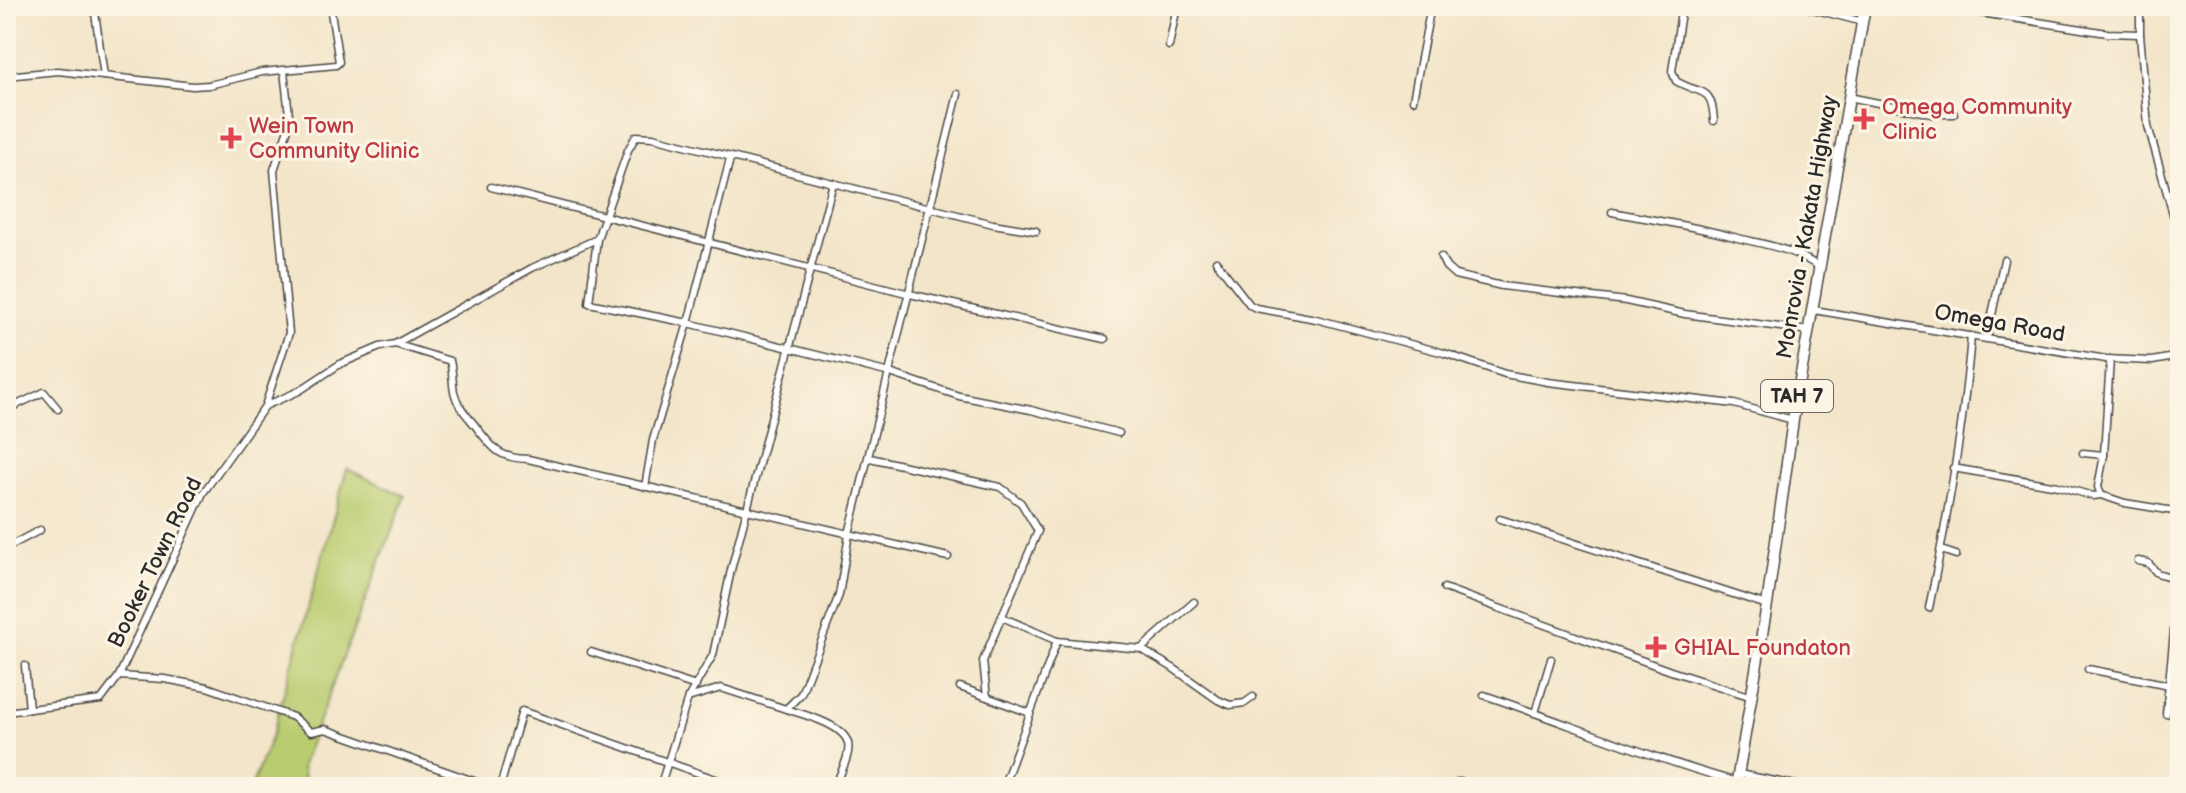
<svg xmlns="http://www.w3.org/2000/svg" width="2186" height="793" font-family="'Balsamiq Sans',sans-serif">
<style>
.green{fill:#bacc6f;stroke:#727c4d;stroke-width:2}
.lines{fill:none;stroke-linecap:round;stroke-linejoin:round}
.minor-casing{stroke:#494743;stroke-width:9}
.trunk-casing{stroke:#494743;stroke-width:13}
.minor{stroke:#fff;stroke-width:6}
.trunk{stroke:#fff;stroke-width:10}
.health-dot{fill:#e0444e;stroke:#fcf5e5;stroke-width:3}
.labels{text-anchor:middle;stroke-width:6;stroke-linejoin:round;paint-order:stroke}
.shield{fill:#fcf5e5;stroke:#6a6863;stroke-width:2}
.shield-label{font-size:20px;font-weight:bold;fill:#2b2b2b}
.health-label{font-size:22px;fill:#be3a42;stroke:#fcf5e5;text-anchor:start}
.street-label{font-size:22px;fill:#2b2b2b;stroke:#fcf5e5}
</style>
<rect width="100%" height="100%" fill="#fcf5e5"/>
<filter id="ink" filterUnits="userSpaceOnUse"><feTurbulence type="fractalNoise" baseFrequency=".0125" numOctaves="2"/><feDisplacementMap in="SourceGraphic" scale="16" xChannelSelector="R" yChannelSelector="G"/><feConvolveMatrix kernelMatrix="1 2 1 2 8 2 1 2 1" color-interpolation-filters="sRGB"/></filter>
<filter id="wash" filterUnits="userSpaceOnUse"><feTurbulence type="fractalNoise" baseFrequency=".006" numOctaves="4" result="noise"/><feDisplacementMap in="SourceGraphic" scale="32" xChannelSelector="R" yChannelSelector="G"/><feGaussianBlur stdDeviation="1.8" result="paint"/><feColorMatrix in="noise" values="0 0 0 0 0 0 0 0 0 0 0 0 0 0 0 0 0 1.4 0 .05"/><feComposite in="paint" operator="in"/></filter>
<g filter="url(#wash)">
<rect width="100%" height="100%" fill="#f3e5c9"/>
<!-- green -->
<polygon class="green" points="347,469 405,496 302,765 305,787 251,787 273,732"/>
</g>
<g filter="url(#ink)">
<g class="lines">
<!-- minor casing -->
<g class="minor-casing">
<g id="minor">
<polyline points="94,6 104,76"/>
<path d="M1682,6L1672,71L1676,81C1701,96 1712,84 1714,121"/>
<polyline points="1801,6 1863,22"/>
<polyline points="1937,6 2107,33 2140,34"/>
<polyline points="2140,6 2140,34 2148,126 2180,239"/>
<polyline points="1169,46 1177,6"/>
<polyline points="6,76 58,71 193,86 209,85 262,72 336,65 339,62 330,6"/>
<polyline points="1849,97 1932,114 1954,114"/>
<polyline points="1413,100 1431,6"/>
<polyline points="491,187 910,294 1105,339"/>
<path d="M1612,212C1653,220 1694,226 1734,237C1765,245 1794,248 1820,268"/>
<polyline points="1036,231 993,224 653,137 636,136 628,150 597,239 589,303 688,323 890,373 959,396 1031,410 1119,433"/>
<polyline points="1441,257 1446,267 1455,275 1502,286 1626,301 1685,314 1809,331"/>
<polyline points="1216,261 1250,305 1256,308 1316,319 1444,353 1505,374 1548,382 1734,404 1793,420"/>
<polyline points="1814,310 2106,359 2152,361 2180,356"/>
<polyline points="1987,337 2004,260"/>
<polyline points="395,344 532,268 597,239"/>
<path d="M265,406L299,391L340,364L380,347L395,344L450,361C453,372 452,382 454,392C458,408 468,416 477,428C493,449 499,458 528,459L948,557"/>
<polyline points="6,410 44,392 58,409"/>
<polyline points="2083,453 2104,455"/>
<polyline points="870,458 1000,487 1021,503 1038,531 983,661 987,697"/>
<polyline points="1953,468 2058,486 2093,496 2101,495 2125,503 2180,512"/>
<polyline points="645,487 653,440 688,323 730,159"/>
<polyline points="2101,495 2098,487 2104,455 2110,359"/>
<polyline points="1500,519 1767,605"/>
<polyline points="6,548 40,530"/>
<polyline points="1941,550 1956,555"/>
<polyline points="2138,561 2148,563 2157,573 2180,580"/>
<polyline points="1444,588 1671,671 1752,697"/>
<path d="M1929,608C1947,520 1964,425 1971,336"/>
<polyline points="1002,617 1057,641"/>
<polyline points="1141,649 1173,668 1218,700 1230,705 1245,703 1253,697"/>
<polyline points="591,652 696,686"/>
<polyline points="25,666 29,709"/>
<polyline points="2088,669 2180,687"/>
<polyline points="119,676 165,679 207,687 293,717 311,732 325,729 491,787"/>
<polyline points="960,687 1030,713"/>
<path d="M1484,695C1569,724 1651,758 1737,782"/>
<polyline points="688,698 713,655 731,570 833,183"/>
<path d="M786,709C802,714 843,724 848,743C851,756 839,775 835,787"/>
<polyline points="6,712 101,700 119,676 203,493 265,406 289,333 274,170 290,123 284,71"/>
<polyline points="1535,713 1551,659"/>
<polyline points="2166,714 2176,611 2180,600"/>
<polyline points="1739,774 1806,787"/>
<polyline points="1458,782 1489,784 1498,787"/>
<polyline points="500,787 522,711 738,787"/>
<polyline points="660,787 688,698 721,688 786,709 801,694 839,595 849,534 958,94"/>
<polyline points="1003,787 1057,641 1141,649 1194,602"/>
</g>
</g>
<!-- trunk casing -->
<g class="trunk-casing">
<polyline id="trunk" points="1736,787 1767,605 1793,420 1865,6"/>
</g>
<!-- minor -->
<use href="#minor" class="minor"/>
<!-- trunk -->
<use href="#trunk" class="trunk"/>
</g>
</g>
<!-- markers -->
<g class="health-dot">
<path d="M1860 107h8v8h8v8h-8v8h-8v-8h-8v-8h8z"/>
<path d="M227 126h8v8h8v8h-8v8h-8v-8h-8v-8h8z"/>
<path d="M1652 635h8v8h8v8h-8v8h-8v-8h-8v-8h8z"/>
</g>
<g class="labels">
<!-- shield labels -->
<rect class="shield" x="1761" y="380" width="72" height="32" rx="6"/>
<g class="shield-label">
<text x="1797" y="403">TAH 7</text>
</g>
<!-- health labels -->
<g class="health-label">
<text x="1882" y="114">Omega Community<tspan x="1882" dy="25">Clinic</tspan></text>
<text x="249" y="133">Wein Town<tspan x="249" dy="25">Community Clinic</tspan></text>
<text x="1674" y="655">GHIAL Foundaton</text>
</g>
<!-- street labels -->
<g class="street-label">
<text transform="translate(1806 227) rotate(-80)" y="8">Monrovia - Kakata Highway</text>
<text transform="translate(2000 322) rotate(10)" y="8">Omega Road</text>
<text transform="translate(154 562) rotate(-64)" y="8">Booker Town Road</text>
</g>
</g>
<!-- margin -->
<rect width="2186" height="793" fill="none" stroke="#fcf5e5" stroke-width="32"/>
</svg>
